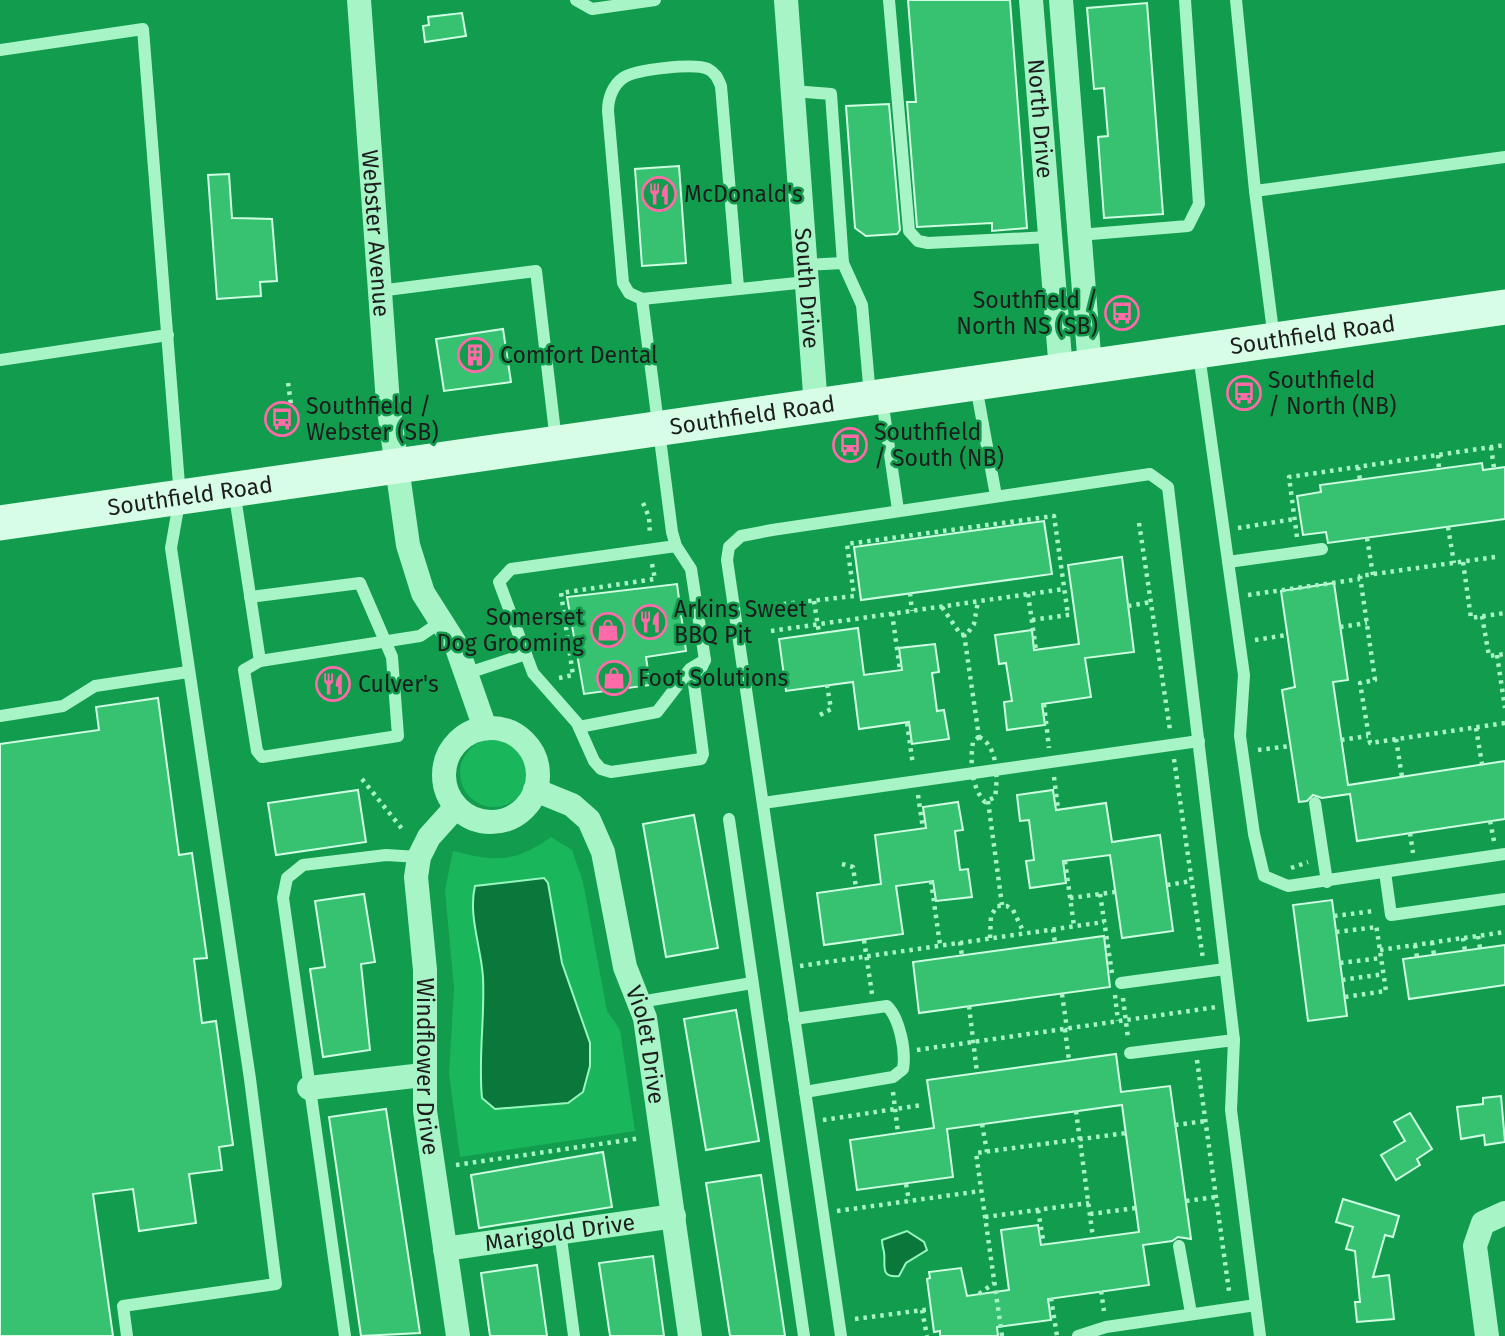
<svg xmlns="http://www.w3.org/2000/svg" width="1505" height="1336" font-family="'Fira Sans',sans-serif">
<style>
.green{fill:#1ab65b}
.water{fill:#0b783b;stroke:#99f7bf;stroke-width:2}
.building{fill:#36c271;stroke:#cffee2;stroke-width:2}
.lines{fill:none;stroke-linecap:round;stroke-linejoin:round}
.path{stroke:#a7f4c7;stroke-width:4.5;stroke-dasharray:3.5 5;stroke-linecap:butt}
.lane{stroke:#a7f4c7;stroke-width:12}
.street{stroke:#a7f4c7;stroke-width:24}
.secondary{stroke:#d7fde7;stroke-width:35}
.labels{text-anchor:middle;stroke-width:5;stroke-linejoin:round;paint-order:stroke}
.street-label{font-size:23px;fill:#1d1d1d;stroke:#129c4d}
.poi-label{font-size:23px;fill:#1d1d1d;stroke:#129c4d;text-anchor:start}
</style>
<rect width="100%" height="100%" fill="#129c4d"/>
<!-- green -->
<g class="green">
<circle cx="494" cy="773" r="34"/>
<path d="M551,837L572,850L583,882L607,1011L620,1030L635,1131L460,1157L449,1074L454,989L445,890L453,851C495,862 515,863 551,837Z"/>
</g>
<!-- water -->
<g class="water">
<path d="M544,878L548,883L562,963L590,1043V1066L583,1092L568,1103L495,1109L482,1098C478,1058 485,1018 483,977C481,947 468,915 475,886Z"/>
<path d="M907,1231L924,1242L927,1250L906,1263L899,1276C879,1278 886,1265 884,1252C883,1248 882,1244 882,1240Z"/>
</g>
<!-- building -->
<g class="building">
<polygon points="908,0 1010,0 1027,228 992,231 992,223 917,227 907,102 916,102"/>
<polygon points="1147,3 1163,214 1104,218 1098,137 1108,136 1104,88 1094,89 1087,8"/>
<polygon points="462,13 466,36 425,42 423,26 429,25 428,17"/>
<polygon points="889,104 900,230 897,234 866,236 855,228 846,106"/>
<polygon points="679,166 686,263 642,266 635,169"/>
<polygon points="229,174 232,218 272,219 277,281 260,282 261,296 217,299 208,175"/>
<polygon points="503,329 511,382 444,391 436,339"/>
<polygon points="1482,463 1483,470 1505,467 1505,519 1328,543 1326,532 1303,535 1297,496 1321,492 1320,485"/>
<polygon points="1044,521 1052,574 861,600 854,547"/>
<polygon points="1122,557 1134,652 1085,658 1091,697 1042,704 1045,725 1007,730 1004,702 1012,701 1006,663 999,664 995,635 1032,630 1034,650 1079,644 1068,565"/>
<polygon points="1334,583 1348,680 1333,682 1348,785 1505,761 1505,819 1357,841 1350,794 1322,798 1313,795 1307,801 1299,802 1282,690 1295,687 1281,591"/>
<polygon points="677,584 686,651 646,657 650,685 584,694 567,597"/>
<polygon points="858,628 864,675 902,670 899,648 935,644 939,672 932,673 937,711 944,710 949,739 912,744 909,722 859,729 853,682 786,691 779,639"/>
<polygon points="158,698 179,855 192,853 207,958 194,959 202,1023 216,1021 233,1145 219,1147 222,1170 189,1174 196,1223 139,1231 133,1189 93,1194 113,1336 0,1336 0,744 99,730 96,707"/>
<polygon points="358,790 366,842 276,855 268,803"/>
<polygon points="1053,790 1056,810 1106,803 1112,842 1160,835 1173,931 1122,938 1110,855 1063,861 1066,883 1030,888 1026,861 1034,860 1029,820 1020,821 1017,795"/>
<polygon points="958,802 963,830 955,831 960,870 968,869 972,897 936,901 933,881 896,886 903,934 824,945 817,893 881,884 875,835 926,828 923,807"/>
<polygon points="694,815 718,948 666,957 643,824"/>
<polygon points="364,894 375,962 361,964 370,1050 323,1057 310,969 325,967 315,901"/>
<polygon points="1332,900 1347,1016 1308,1021 1293,905"/>
<polygon points="1104,936 1110,987 919,1013 913,962"/>
<polygon points="1505,945 1505,985 1409,999 1403,959"/>
<polygon points="736,1010 759,1141 706,1150 684,1019"/>
<polygon points="1116,1054 1121,1092 1170,1086 1191,1239 1178,1237 1172,1241 1143,1245 1149,1285 1048,1299 1051,1320 997,1327 998,1336 940,1336 940,1331 934,1332 927,1279 930,1278 929,1272 961,1268 967,1296 1009,1290 1001,1230 1038,1225 1041,1245 1139,1232 1122,1105 947,1129 953,1177 857,1190 850,1140 934,1128 927,1080"/>
<polygon points="1501,1096 1505,1142 1485,1145 1484,1135 1461,1139 1457,1107 1483,1104 1483,1098"/>
<polygon points="386,1109 420,1333 361,1336 329,1117"/>
<polygon points="1410,1113 1432,1149 1417,1159 1420,1165 1396,1180 1381,1155 1405,1141 1394,1122"/>
<polygon points="603,1152 612,1207 479,1228 471,1175"/>
<polygon points="761,1175 785,1336 730,1336 706,1183"/>
<polygon points="1343,1199 1399,1216 1393,1237 1385,1235 1373,1277 1389,1275 1394,1319 1357,1322 1355,1302 1360,1302 1355,1251 1346,1249 1353,1227 1336,1222"/>
<polygon points="653,1256 664,1336 610,1336 599,1263"/>
<polygon points="537,1265 547,1336 490,1336 481,1273"/>
</g>
<g class="lines">
<!-- path -->
<g class="path">
<polyline points="276,422 293,420 288,382"/>
<polyline points="1491,447 1494,468"/>
<polyline points="1438,455 1439,469"/>
<polyline points="1358,467 1360,480"/>
<polyline points="643,503 649,517 650,535"/>
<polyline points="1139,523 1170,730"/>
<polyline points="1448,527 1454,563"/>
<polyline points="1238,528 1295,519"/>
<polyline points="1297,537 1289,477 1505,445"/>
<polyline points="1367,538 1373,575"/>
<polyline points="1495,557 1360,576 1375,680 1360,683 1370,743 1505,723"/>
<polyline points="1463,562 1471,618 1505,613"/>
<polyline points="910,593 912,611"/>
<polyline points="1028,594 1036,650"/>
<polyline points="1248,595 1360,579"/>
<polyline points="814,601 819,633"/>
<polyline points="1128,606 1151,602"/>
<polyline points="942,607 961,635 967,634 974,624 978,601"/>
<polyline points="749,608 854,596 847,544 1054,516 1068,615"/>
<polyline points="892,613 900,670"/>
<polyline points="1482,616 1489,656 1505,654"/>
<polyline points="1032,620 1075,614"/>
<polyline points="1340,627 1367,623"/>
<polyline points="771,631 1064,589"/>
<polyline points="964,634 979,737"/>
<polyline points="1255,640 1287,635"/>
<polyline points="1497,655 1505,708"/>
<polyline points="559,678 573,675 561,593 655,579 652,564"/>
<polyline points="1044,704 1049,748"/>
<polyline points="820,715 831,709 827,685"/>
<polyline points="907,723 913,765"/>
<polyline points="1476,728 1482,764"/>
<path d="M979,737C998,745 998,779 995,797L985,802C971,788 970,760 973,742Z"/>
<polyline points="1396,739 1402,777"/>
<polyline points="1341,740 1368,736"/>
<polyline points="1258,750 1290,746"/>
<polyline points="1174,759 1203,959"/>
<polyline points="1054,777 1058,809"/>
<polyline points="362,779 403,830"/>
<polyline points="918,795 923,829"/>
<polyline points="988,801 1002,905"/>
<polyline points="1490,821 1494,841"/>
<polyline points="1410,833 1413,853"/>
<polyline points="1065,861 1074,926"/>
<polyline points="842,864 853,867 856,888"/>
<polyline points="1291,868 1308,862"/>
<polyline points="931,881 940,945"/>
<polyline points="1167,885 1192,881"/>
<polyline points="1100,894 1112,973"/>
<polyline points="1070,898 1115,892"/>
<polyline points="1334,916 1374,911"/>
<polyline points="1053,929 1055,943"/>
<polyline points="1336,932 1377,927"/>
<polyline points="1478,936 1480,948"/>
<polyline points="990,938 991,916 997,906 1007,906 1013,910 1024,933"/>
<polyline points="1463,938 1465,951"/>
<polyline points="864,940 872,994"/>
<polyline points="960,942 962,956"/>
<polyline points="1432,942 1434,955"/>
<polyline points="1415,945 1417,957"/>
<polyline points="1380,950 1505,932"/>
<polyline points="1340,963 1381,958"/>
<polyline points="800,966 1104,922"/>
<polyline points="1342,980 1384,974"/>
<polyline points="1062,994 1067,1029"/>
<polyline points="1115,995 1118,1021"/>
<polyline points="1345,997 1386,991 1376,924"/>
<polyline points="1123,998 1128,1038"/>
<polyline points="969,1006 977,1073"/>
<polyline points="1065,1029 1069,1061"/>
<polyline points="917,1050 1217,1007"/>
<polyline points="1197,1060 1229,1291 1226,1292"/>
<polyline points="893,1092 898,1133"/>
<polyline points="1076,1111 1093,1238"/>
<polyline points="823,1120 922,1105"/>
<polyline points="982,1124 987,1152"/>
<polyline points="1175,1125 1206,1121"/>
<polyline points="456,1165 641,1138"/>
<polyline points="906,1184 909,1201"/>
<polyline points="1186,1201 1216,1197"/>
<polyline points="1038,1210 1044,1245"/>
<polyline points="837,1211 981,1191"/>
<polyline points="1090,1214 1136,1208"/>
<polyline points="985,1217 1089,1203"/>
<polyline points="1101,1291 1104,1311"/>
<polyline points="979,1294 994,1283"/>
<polyline points="1051,1298 1057,1336"/>
<polyline points="922,1310 927,1336"/>
<polyline points="855,1319 931,1309"/>
<polyline points="1002,1336 976,1153 1126,1133"/>
</g>
<!-- lane -->
<g class="lane">
<polyline points="576,0 592,9 655,0"/>
<polyline points="889,0 909,231 918,241 928,243 1049,237"/>
<polyline points="1236,0 1255,191 1274,339"/>
<polyline points="0,50 143,29 180,497 171,548 250,1079 276,1284 123,1306 127,1336"/>
<polyline points="793,91 831,94 843,263 862,305 870,396"/>
<polyline points="1255,191 1505,157"/>
<polyline points="1079,235 1188,226 1199,204 1185,0"/>
<polyline points="805,265 843,263"/>
<path d="M738,287L721,86C718,79 716,73 708,69C695,63 636,69 623,78C613,85 608,98 608,111L623,283L629,293L642,299L807,282"/>
<polyline points="379,291 536,271 556,441"/>
<polyline points="642,299 672,532 676,546 691,569 705,660 694,684 703,754 701,759 611,772 601,769 594,761 577,723 533,673 499,582 511,569 676,546"/>
<polyline points="1199,355 1244,675 1240,736 1254,834 1264,876 1288,886 1505,854"/>
<polyline points="0,360 168,335"/>
<polyline points="976,386 996,496"/>
<polyline points="882,399 898,510"/>
<polyline points="234,490 260,661 420,636 442,621"/>
<polyline points="1228,562 1322,549"/>
<polyline points="250,597 360,583 392,657 398,736 262,757 257,751 244,670 260,661"/>
<polyline points="468,673 526,654"/>
<polyline points="0,716 63,706 95,686 188,672"/>
<polyline points="579,727 657,712 690,669 705,660"/>
<polyline points="763,803 1199,741"/>
<polyline points="1315,803 1327,882"/>
<polyline points="729,819 804,1336"/>
<polyline points="1385,872 1391,915 1505,899"/>
<polyline points="1121,983 1225,969"/>
<polyline points="640,1002 752,983"/>
<path d="M794,1019L887,1006C900,1019 906,1051 903,1069L893,1077L805,1092"/>
<polyline points="1130,1053 1234,1040"/>
<polyline points="560,1231 574,1336"/>
<polyline points="1179,1246 1191,1313"/>
<polyline points="1256,1305 1260,1336"/>
<polyline points="345,1336 283,898 287,878 303,865 386,855 419,857"/>
<polyline points="841,1336 727,560 729,547 741,536 772,530 1150,474 1168,487 1234,1040 1231,1110 1256,1305 1106,1327 1078,1336"/>
</g>
<!-- street -->
<g class="street">
<path id="s1" d="M359,0L388,403L408,545L423,593L456,645L485,728"/>
<path id="s2" d="M786,0L816,407"/>
<path id="s3" d="M1031,0L1061,371"/>
<polyline points="1061,0 1090,367"/>
<circle cx="491" cy="775" r="47"/>
<path id="s4" d="M535,790L572,805L589,820L603,852L625,967L645,1018L690,1336"/>
<path id="s5" d="M456,807L429,837L419,857L416,877L425,970V1111L458,1336"/>
<polyline points="309,1088 423,1075"/>
<path id="s6" d="M445,1249L674,1216"/>
<polyline points="1487,1336 1475,1246 1483,1223 1505,1213"/>
</g>
<!-- secondary -->
<path class="secondary" id="s7" d="M0,523L1505,307"/>
</g>
<!-- icons -->
<defs>
<g id="restaurant-ring" transform="scale(1.75)"><circle r="9.5" fill="#129c4d" stroke="#ff6aa9" stroke-width="1.5"/><path d="M-5-6h1v4h1v-4h1v4h1v-4h1v5L-1.5 .5V6h-2V.5L-5-1ZM5-6V6H3V1.5H1.5Q1.5-4 5-6Z" fill="#ff6aa9"/></g>
<g id="bus-ring" transform="scale(1.75)"><circle r="9.5" fill="#129c4d" stroke="#ff6aa9" stroke-width="1.5"/><path d="M-5-6H5V4H4V6H2V4H-2V6H-4V4H-5ZM-3.5-4V0h7V-4ZM-3.5 1.2v1.5H-2V1.2ZM2 1.2v1.5H3.5V1.2Z" fill="#ff6aa9"/></g>
<g id="building-ring" transform="scale(1.75)"><circle r="9.5" fill="#129c4d" stroke="#ff6aa9" stroke-width="1.5"/><path d="M-4-6H4V6H1V3H-1V6H-4ZM-2.5-4.3h1.7v1.8h-1.7ZM.8-4.3h1.7v1.8H.8ZM-2.5-1h1.7V.8h-1.7ZM.8-1h1.7V.8H.8Z" fill="#ff6aa9"/></g>
<g id="shop-ring" transform="scale(1.75)"><circle r="9.5" fill="#129c4d" stroke="#ff6aa9" stroke-width="1.5"/><path d="M-5-2.5h2.3a2.7 3.5 0 0 1 5.4 0H5L5.5 6h-11ZM-1.5-2.5h3a1.5 2.3 0 0 0-3 0Z" fill="#ff6aa9"/></g>
</defs>
<g fill-rule="evenodd">
<use href="#restaurant-ring" x="659" y="194"/>
<use href="#bus-ring" x="1122" y="313"/>
<use href="#building-ring" x="475" y="355"/>
<use href="#bus-ring" x="1244" y="393"/>
<use href="#bus-ring" x="282" y="419"/>
<use href="#bus-ring" x="850" y="445"/>
<use href="#restaurant-ring" x="650" y="622"/>
<use href="#shop-ring" x="608" y="630"/>
<use href="#shop-ring" x="614" y="678"/>
<use href="#restaurant-ring" x="333" y="684"/>
</g>
<g class="labels">
<!-- street labels -->
<g class="street-label">
<text dy="8" stroke="none"><textPath href="#s3" startOffset="119">North Drive</textPath></text>
<text dy="8" stroke="none"><textPath href="#s1" startOffset="234">Webster Avenue</textPath></text>
<text dy="8" stroke="none"><textPath href="#s2" startOffset="289">South Drive</textPath></text>
<text dy="8" stroke="none"><textPath href="#s7" startOffset="1326">Southfield Road</textPath></text>
<text dy="8" stroke="none"><textPath href="#s7" startOffset="760">Southfield Road</textPath></text>
<text dy="8" stroke="none"><textPath href="#s7" startOffset="192">Southfield Road</textPath></text>
<text dy="8" stroke="none"><textPath href="#s4" startOffset="296">Violet Drive</textPath></text>
<text dy="8" stroke="none"><textPath href="#s5" startOffset="273">Windflower Drive</textPath></text>
<text dy="8" stroke="none"><textPath href="#s6" startOffset="116">Marigold Drive</textPath></text>
</g>
<!-- poi labels -->
<g class="poi-label">
<text x="684" y="202">McDonald's</text>
<text x="1098" y="308" text-anchor="end">Southfield /<tspan x="1098" dy="26">North NS (SB)</tspan></text>
<text x="500" y="363">Comfort Dental</text>
<text x="1268" y="388">Southfield<tspan x="1268" dy="26">/ North (NB)</tspan></text>
<text x="306" y="414">Southfield /<tspan x="306" dy="26">Webster (SB)</tspan></text>
<text x="874" y="440">Southfield<tspan x="874" dy="26">/ South (NB)</tspan></text>
<text x="674" y="617">Arkins Sweet<tspan x="674" dy="26">BBQ Pit</tspan></text>
<text x="584" y="625" text-anchor="end">Somerset<tspan x="584" dy="26">Dog Grooming</tspan></text>
<text x="638" y="686">Foot Solutions</text>
<text x="358" y="692">Culver's</text>
</g>
</g>
</svg>
